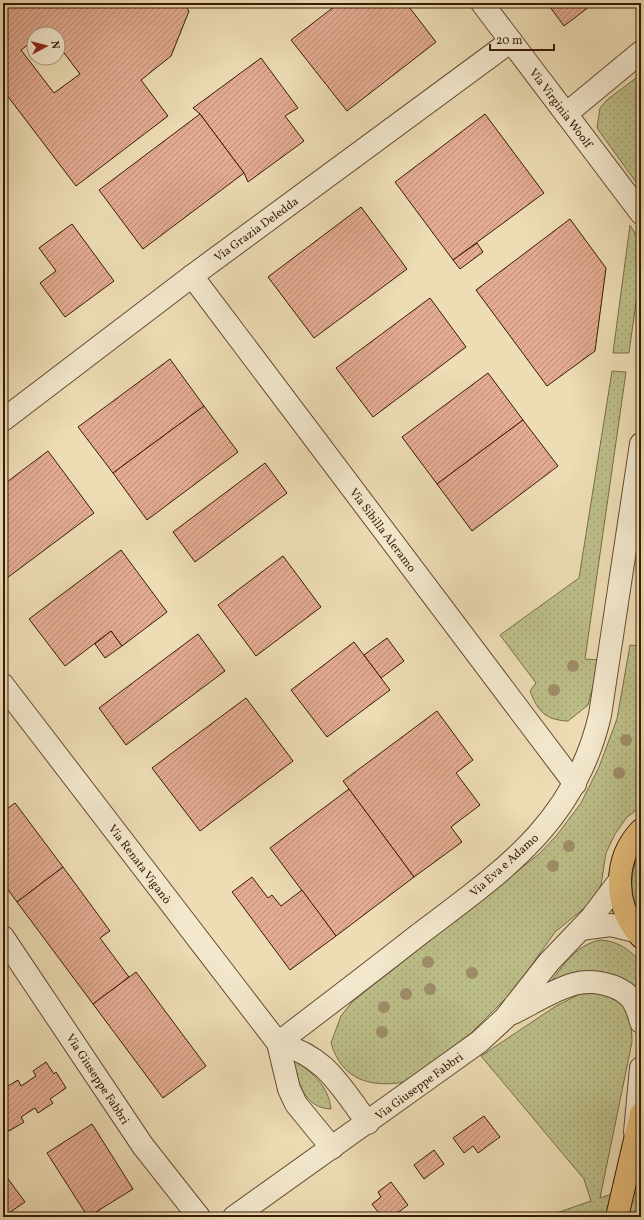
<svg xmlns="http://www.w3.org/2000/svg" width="644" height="1220" font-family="Vollkorn,serif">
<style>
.grass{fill:url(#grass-dots);stroke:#7a6d48}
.building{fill:url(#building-hatch);stroke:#381b05;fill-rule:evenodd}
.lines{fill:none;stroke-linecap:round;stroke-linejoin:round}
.minor-casing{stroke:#654b31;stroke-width:24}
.major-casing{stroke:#381b05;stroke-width:24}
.minor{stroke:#f3e8ce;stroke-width:22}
.major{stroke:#e6be7a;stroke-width:22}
.tree{fill:#9f8d6a}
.labels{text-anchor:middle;stroke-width:3;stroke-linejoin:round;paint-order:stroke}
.street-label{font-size:12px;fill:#381b05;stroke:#f3e8ce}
</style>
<defs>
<pattern id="grass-dots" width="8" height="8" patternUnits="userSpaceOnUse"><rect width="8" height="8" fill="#bdbf8a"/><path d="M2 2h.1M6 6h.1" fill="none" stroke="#a3a476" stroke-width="1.8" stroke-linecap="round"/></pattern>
<pattern id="building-hatch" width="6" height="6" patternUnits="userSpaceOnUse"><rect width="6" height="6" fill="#e3ab92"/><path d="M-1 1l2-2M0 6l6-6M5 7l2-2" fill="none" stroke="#b98a75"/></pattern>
</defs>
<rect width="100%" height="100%" fill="#eddcb4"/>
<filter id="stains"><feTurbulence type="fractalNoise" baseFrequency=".005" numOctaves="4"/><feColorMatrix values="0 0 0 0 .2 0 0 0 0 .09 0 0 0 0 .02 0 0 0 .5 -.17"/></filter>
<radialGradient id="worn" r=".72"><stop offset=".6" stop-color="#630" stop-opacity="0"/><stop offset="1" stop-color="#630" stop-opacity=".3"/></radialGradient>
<!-- grass -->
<g class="grass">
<polygon points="641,74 641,189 597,128 600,108 607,100"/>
<polygon points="630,225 641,243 641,292 637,295 629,353 613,353"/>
<path d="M612,371L626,372L585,659L600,660L588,705L568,721C546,720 538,712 530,691L536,683L500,635L579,578Z"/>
<path d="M630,645L641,646V807L627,817L615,834L606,853L601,885L593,901L555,932L514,990L471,1033L405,1082C370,1088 342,1080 331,1043L341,1016L352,1002L539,854L557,835L581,803L599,767L617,719Z"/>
<path d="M641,850V917C629,895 629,872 641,850Z"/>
<path d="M600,940C617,941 630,949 641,963V996L546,988C562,968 573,946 600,940Z"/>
<path d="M601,993C606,995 614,997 618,1001C630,1009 632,1029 632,1042L600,1198L641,1184V1217H545L591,1201L584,1179L481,1056L556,1006L580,994Z"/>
<path d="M292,1058C311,1072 328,1084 331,1109C303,1108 298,1080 292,1058Z"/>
</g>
<!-- building -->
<g class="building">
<path d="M3,3H183L189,11L171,56L141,80L168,116L76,186L3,90ZM47,30L49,34H58V45L80,74L54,93L21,50L34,40V34H42Z"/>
<polygon points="339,3 406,3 436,42 347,111 291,40"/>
<polygon points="547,3 594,3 564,26"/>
<polygon points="261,58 298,108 285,116 304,141 248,182 244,173 200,114 193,108"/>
<polygon points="200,114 244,173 143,249 99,190"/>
<polygon points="485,114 544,193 453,260 395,182"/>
<polygon points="361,207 407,269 314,338 268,277"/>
<polygon points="570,219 606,268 595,351 547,386 476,290"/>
<polygon points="72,224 114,281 65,317 40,283 56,271 39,248"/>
<polygon points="477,243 483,252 460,269 453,260"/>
<polygon points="430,298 466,347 373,417 336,368"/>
<polygon points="170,359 204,406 113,473 78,427"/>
<polygon points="488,373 523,420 437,484 402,437"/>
<polygon points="204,406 238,452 147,520 113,473"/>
<polygon points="523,420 558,466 472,531 437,484"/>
<polygon points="48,451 94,513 3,581 3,485"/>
<polygon points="265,463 287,493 195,562 173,532"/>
<polygon points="121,550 167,612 122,646 111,631 65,666 29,619"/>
<polygon points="283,556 321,607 256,656 218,605"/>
<polygon points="111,631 122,646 105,658 95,644"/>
<polygon points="198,634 225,671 126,745 99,708"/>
<polygon points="387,638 404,661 381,678 364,655"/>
<polygon points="354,642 390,690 327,737 291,690"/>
<polygon points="246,698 293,761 200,831 152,768"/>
<polygon points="437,711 473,760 456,773 480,805 451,827 462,842 414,877 343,781"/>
<polygon points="349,789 414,877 336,936 270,848"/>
<polygon points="15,803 63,867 17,902 3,883 3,812"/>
<polygon points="63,867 110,931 100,938 129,977 93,1004 17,902"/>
<polygon points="252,877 268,898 272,895 281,906 302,890 336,936 290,970 232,892"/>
<polygon points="136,972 206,1066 163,1098 93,1004"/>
<polygon points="46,1062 54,1074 56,1072 66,1088 50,1099 53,1103 38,1113 35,1108 21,1117 24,1122 9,1131 6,1127 3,1128 3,1098 7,1095 3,1089 18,1080 21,1086 36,1076 33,1071"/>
<polygon points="484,1116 500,1137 478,1153 473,1146 464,1153 453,1138"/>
<polygon points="92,1124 133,1189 88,1217 47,1153"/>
<polygon points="434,1150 444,1164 424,1179 414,1165"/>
<polygon points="6,1176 25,1202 3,1217 3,1178"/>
<polygon points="391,1182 408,1205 392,1217 382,1217 372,1204 381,1197 378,1192"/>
</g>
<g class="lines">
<!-- minor casing -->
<g class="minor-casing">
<g id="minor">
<polyline points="482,3 641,213"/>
<polyline points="566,114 641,52"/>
<polyline points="192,276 575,784"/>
<polyline points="3,420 192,276 511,41"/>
<polyline points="3,685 278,1043 289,1089 296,1104 332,1148"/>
<polyline points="581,929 611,925 635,931"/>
<polyline points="3,937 143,1146 199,1217"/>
<path d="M513,1013C533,1003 553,990 574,984C592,979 617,984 630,997C636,1004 639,1014 641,1022"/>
<path d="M278,1043C324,1008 371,972 417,936C500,873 575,824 600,715L641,444"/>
<path d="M278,1043C327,1057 339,1085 368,1123"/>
<polyline points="635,1132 641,1068"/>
<polyline points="234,1217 479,1042 505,1018 549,962 592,917 620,880"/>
</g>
</g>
<!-- major casing -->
<g class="major-casing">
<g id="major">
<path d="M641,830C612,860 614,907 641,937"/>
<polyline points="617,1217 641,1114"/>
</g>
</g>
<!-- minor -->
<use href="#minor" class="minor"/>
<!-- major -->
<use href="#major" class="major"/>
</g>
<!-- trees -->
<g class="tree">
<circle cx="573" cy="666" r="6"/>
<circle cx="554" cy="690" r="6"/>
<circle cx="626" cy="740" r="6"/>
<circle cx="619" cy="773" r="6"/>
<circle cx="569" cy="846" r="6"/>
<circle cx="553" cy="866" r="6"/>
<circle cx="428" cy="962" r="6"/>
<circle cx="472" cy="973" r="6"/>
<circle cx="430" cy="989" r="6"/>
<circle cx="406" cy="994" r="6"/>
<circle cx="384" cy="1007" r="6"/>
<circle cx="382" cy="1032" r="6"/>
</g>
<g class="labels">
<!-- street labels -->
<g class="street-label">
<text transform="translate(561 108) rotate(53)" y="4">Via Virginia Woolf</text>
<text transform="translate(256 229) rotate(-36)" y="4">Via Grazia Deledda</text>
<text transform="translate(383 530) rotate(53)" y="4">Via Sibilla Aleramo</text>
<text transform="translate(140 864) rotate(53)" y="4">Via Renata Viganò</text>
<text transform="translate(504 865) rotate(-42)" y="4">Via Eva e Adamo</text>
<text transform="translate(98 1079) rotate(57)" y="4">Via Giuseppe Fabbri</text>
<text transform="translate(419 1086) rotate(-36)" y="4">Via Giuseppe Fabbri</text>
</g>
</g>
<!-- margin -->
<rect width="644" height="1220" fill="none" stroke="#eddcb4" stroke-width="16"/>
<rect x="4" y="4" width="636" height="1212" fill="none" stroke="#381b05" stroke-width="2"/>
<rect x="8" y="8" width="628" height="1204" fill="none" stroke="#381b05"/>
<!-- north arrow -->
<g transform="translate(46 46) rotate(83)"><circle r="19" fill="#f3e8ce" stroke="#a8967e"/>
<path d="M0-3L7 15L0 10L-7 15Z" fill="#8f2418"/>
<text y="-6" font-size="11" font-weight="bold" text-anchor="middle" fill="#381b05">N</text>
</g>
<!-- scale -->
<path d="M490 44v6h64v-6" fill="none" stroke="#381b05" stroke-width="2"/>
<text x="496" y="44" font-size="12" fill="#381b05" stroke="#f3e8ce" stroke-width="3" paint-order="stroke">20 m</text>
<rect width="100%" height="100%" filter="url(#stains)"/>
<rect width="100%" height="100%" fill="url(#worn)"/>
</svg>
